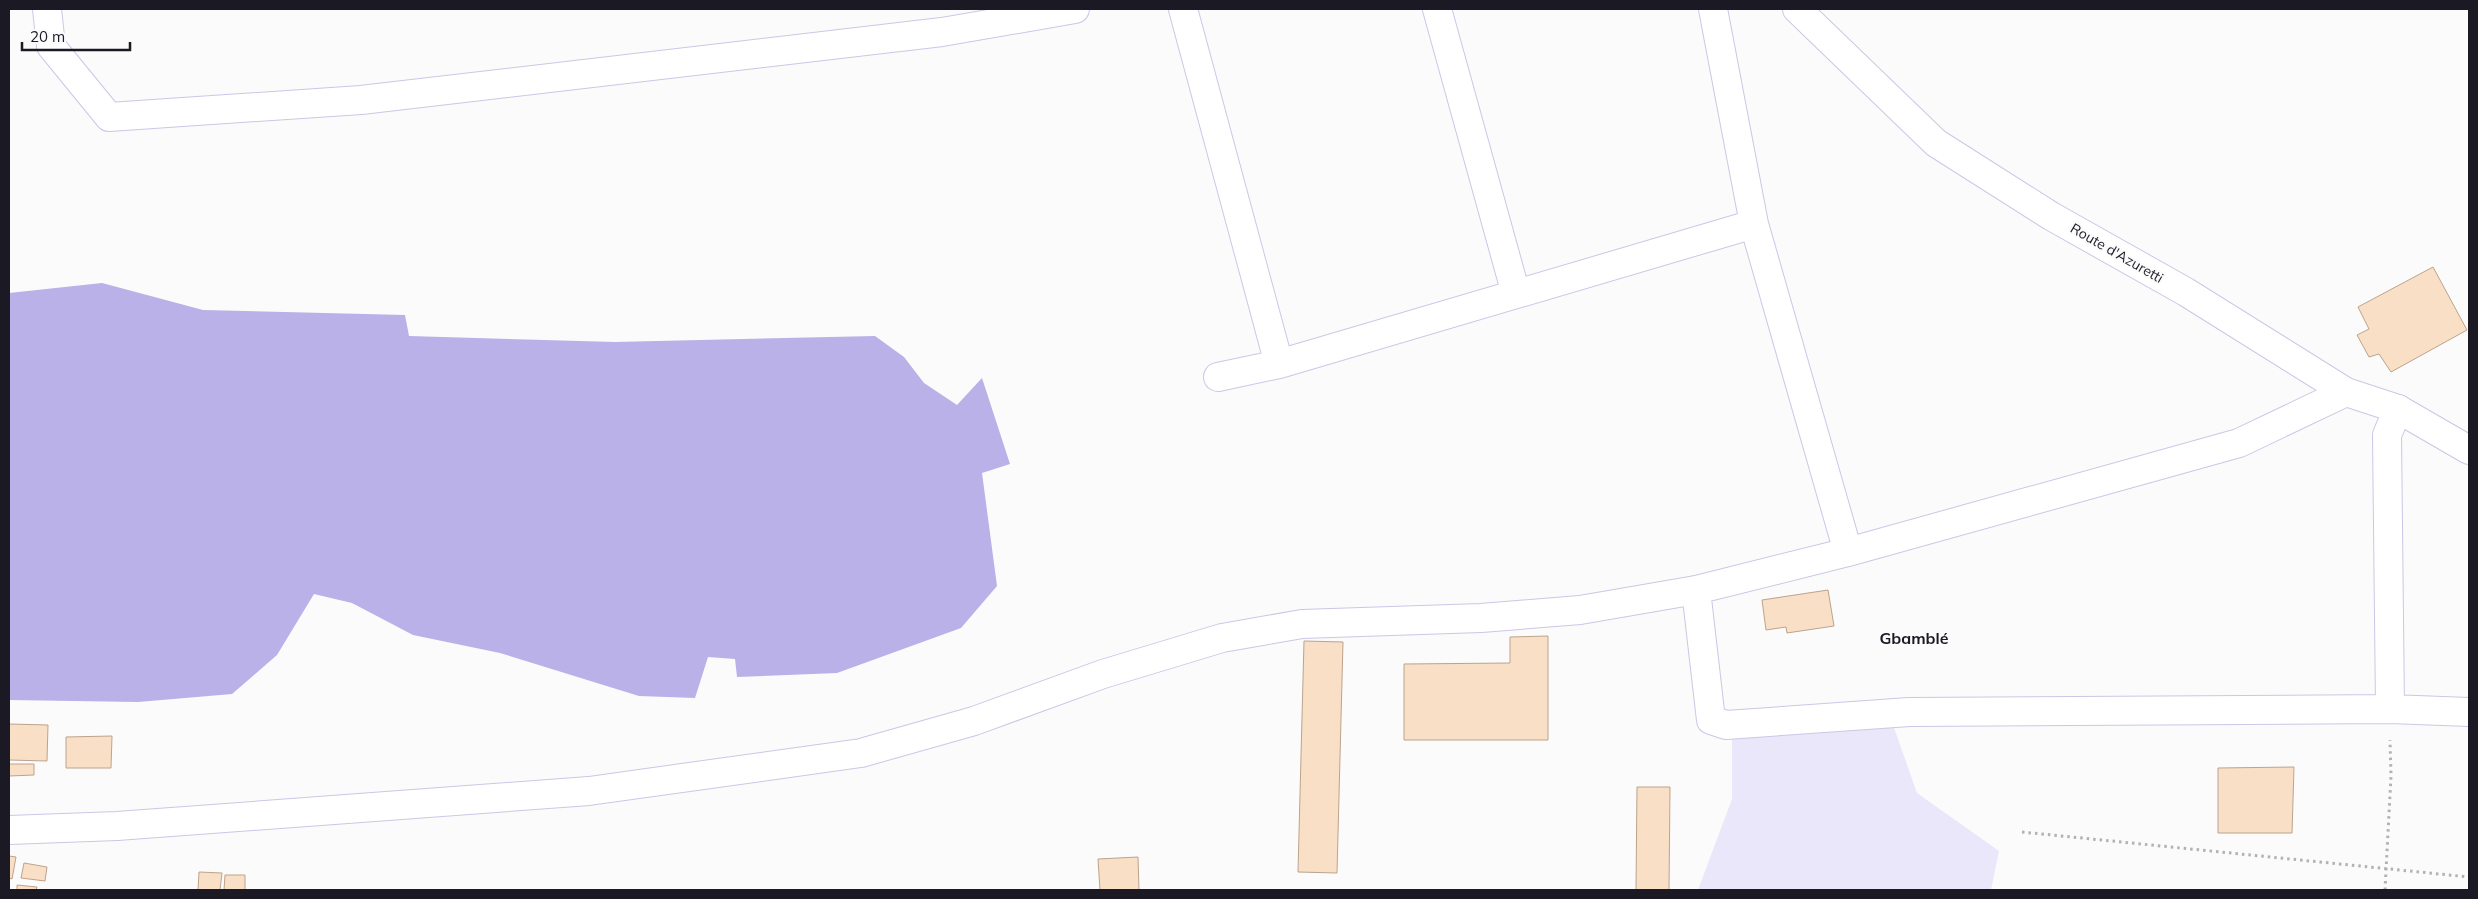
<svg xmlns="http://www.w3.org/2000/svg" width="2478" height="899" font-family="Mulish,sans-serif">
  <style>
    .green { fill: #e9e7f9 }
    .water { fill: #b9b1e7 }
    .building { fill: #fadfc7; stroke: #bca38c }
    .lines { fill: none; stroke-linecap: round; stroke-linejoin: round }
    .street-casing { stroke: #cbc7e6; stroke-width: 30 }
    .secondary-casing { stroke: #cbc7e6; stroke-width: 30 }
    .path { stroke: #b2b2b6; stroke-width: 3; stroke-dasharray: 2.5 4; stroke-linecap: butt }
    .street { stroke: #fff; stroke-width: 28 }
    .secondary { stroke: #fff; stroke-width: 28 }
    .labels { text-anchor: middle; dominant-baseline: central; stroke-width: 4.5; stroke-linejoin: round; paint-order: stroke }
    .street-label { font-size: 14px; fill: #1a1924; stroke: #fbfbfb }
    .quarter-label { font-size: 16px; font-weight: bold; fill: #1a1924; stroke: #fbfbfb }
  </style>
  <rect width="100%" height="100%" fill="#fbfbfb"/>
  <path class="green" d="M1892,722L1917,793L1999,851L1991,890H1698L1732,799V733Z"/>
  <path class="water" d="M102,283L203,310L405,315L409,336L615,342L875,336L904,357L924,383L957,405L982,378L1010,464L982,473L997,586L961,628L837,673L737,677L735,659L708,657L695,698L639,696L500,653L413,635L352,603L314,594L277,655L232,694L138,702L9,700V293Z"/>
  <path class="building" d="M2433,267L2467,330L2391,372L2379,354L2369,357L2357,335L2369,329L2358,307Z
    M1828,590L1834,626L1787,633L1786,627L1766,630L1762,600Z
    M1548,636V740H1404V664L1510,663V637Z
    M1304,641L1343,642L1337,873L1298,872Z
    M9,724L48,725L47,761L9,760Z
    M112,736L111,768H66V737Z
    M9,764H34V775L9,776Z
    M2294,767L2292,833H2218V768Z
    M1637,787H1670L1669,890H1636Z
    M9,856L16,857L12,879L9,878Z
    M1138,857L1139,890H1100L1098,859Z
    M24,863L47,867L45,881L21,878Z
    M199,872L222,873L220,890H198Z
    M225,875H245V890H224Z
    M17,885L37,887L36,890H17Z"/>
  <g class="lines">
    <defs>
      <path id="street" d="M47,9L51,46L109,117L361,100L942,32L1075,9
        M1183,9L1279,364
        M1437,9L1516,294
        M1713,9L1754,224
        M1218,377L1279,364L1754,224L1848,552
        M1696,590L1711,720L1726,725L1909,712L2390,709L2469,712
        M2390,709L2387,435L2398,409
        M9,830L117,826L589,791L861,753L974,721L1103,674L1222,638L1302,624L1481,618L1580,610L1696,590L1848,552L2239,443L2346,392"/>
      <path id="secondary" d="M1797,9L1936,143L2051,216L2186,292L2346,392L2398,409L2469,450"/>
    </defs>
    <use href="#street" class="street-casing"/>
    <use href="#secondary" class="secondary-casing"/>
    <path class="path" d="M2022,832L2469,877
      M2385,890L2391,776L2390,740"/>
    <use href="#street" class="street"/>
    <use href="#secondary" class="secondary"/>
  </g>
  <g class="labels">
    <g class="street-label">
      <text transform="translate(2117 253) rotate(30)">Route d'Azuretti</text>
    </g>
    <g class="quarter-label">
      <text x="1914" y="638">Gbamblé</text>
    </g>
  </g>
  <rect width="2478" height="899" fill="none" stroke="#1a1924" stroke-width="20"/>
  <path d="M22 42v8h108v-8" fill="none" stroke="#1a1924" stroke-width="2.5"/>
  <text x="30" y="42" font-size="15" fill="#1a1924" stroke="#fbfbfb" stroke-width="4" paint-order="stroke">20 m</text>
</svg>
